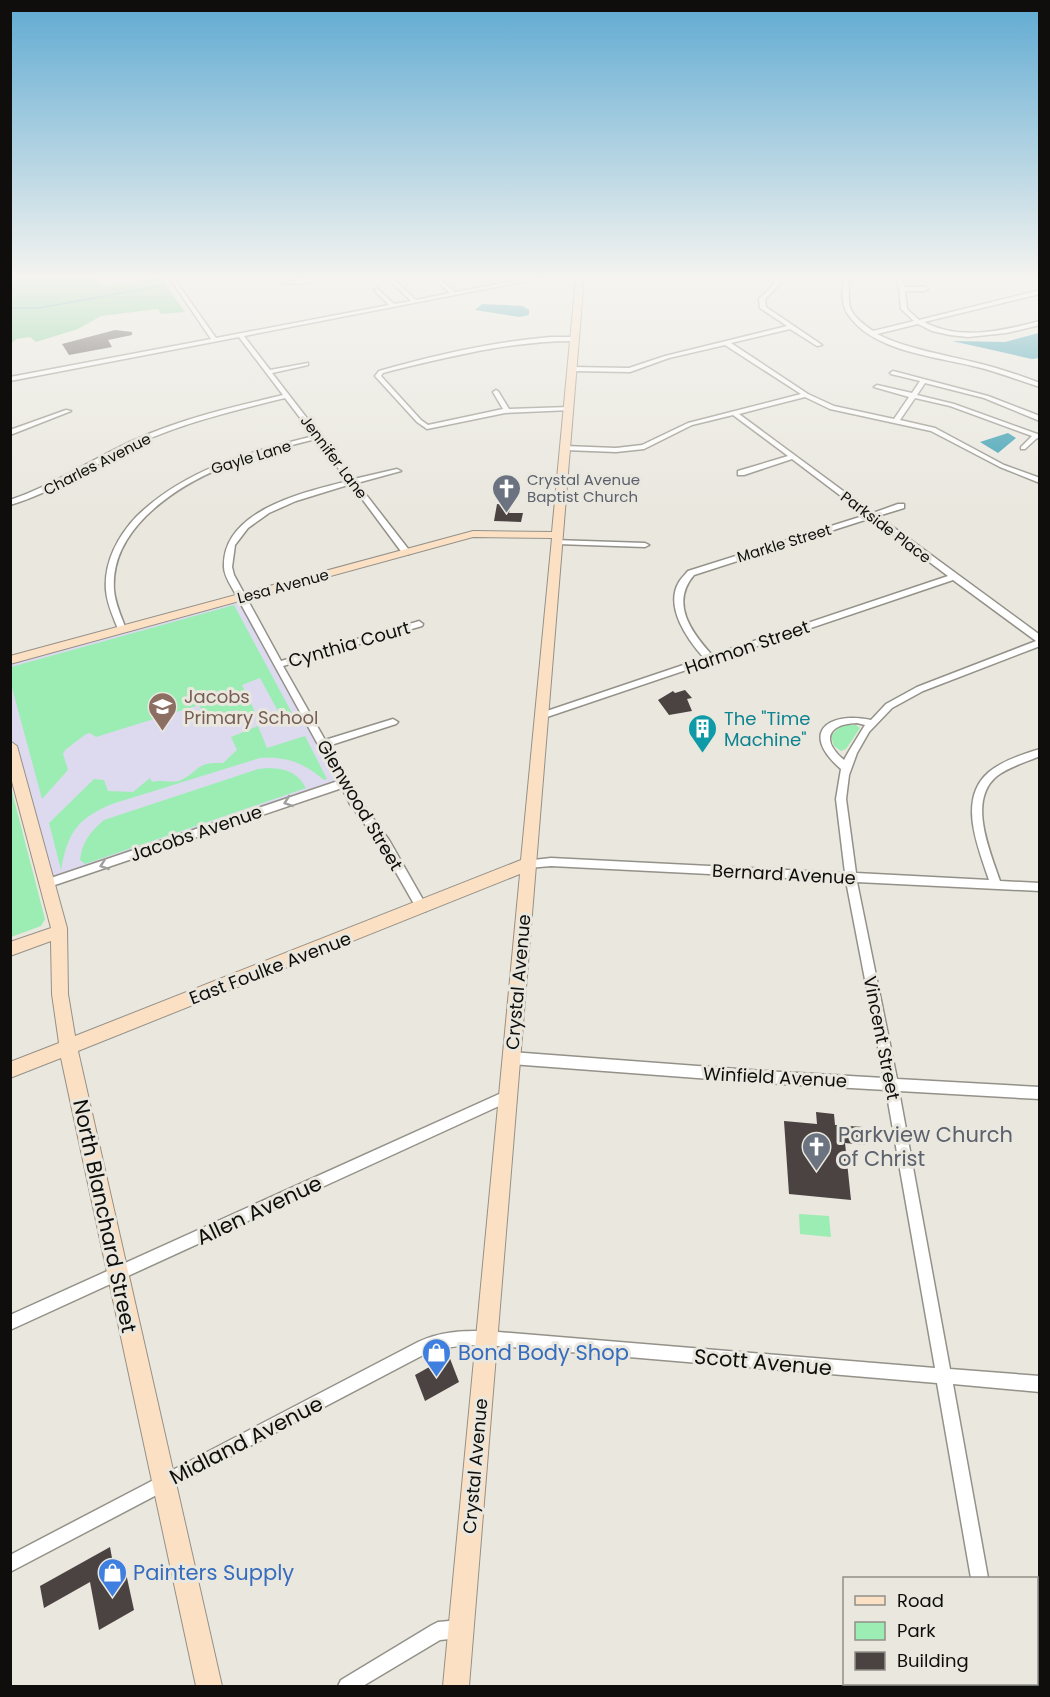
<svg xmlns="http://www.w3.org/2000/svg" width="1050" height="1697" font-family="Poppins,sans-serif">
  <style>
    .education { fill: #dddaef }
    .green { fill: #9cedb3 }
    .forest { fill: #78cf93 }
    .water { fill: #329bb0 }
    .lines { fill: none; stroke-linecap: round; stroke-linejoin: round }
    .stream { stroke: #329bb0; stroke-width: 1.5 }
    .building { fill: #4b4341 }
    .street-casing { stroke: #949189; stroke-width: 3 }
    .secondary-casing { stroke: #949189; stroke-width: 2 }
    .street { fill: #fff; fill-rule: evenodd }
    .secondary { fill: #fce0c4; fill-rule: evenodd }
    .oneway { stroke: #9f9f9e }
    .labels { text-anchor: middle; dominant-baseline: central; stroke-width: 6; stroke-linejoin: round; paint-order: stroke }
    .far-street-label { font-size: 15px; fill: #0f0e0c; stroke: #e9e7de }
    .far-worship-label { font-size: 15px; fill: #5b616d; stroke: #e9e7de; text-anchor: start }
    .street-label { font-size: 18px; fill: #0f0e0c; stroke: #e9e7de }
    .education-label { font-size: 18px; fill: #785e54; stroke: #e9e7de; text-anchor: start }
    .culture-label { font-size: 18px; fill: #0d838f; stroke: #e9e7de; text-anchor: start }
    .near-worship-label { font-size: 21px; fill: #5b616d; stroke: #e9e7de; text-anchor: start }
    .near-street-label { font-size: 21px; fill: #0f0e0c; stroke: #e9e7de }
    .near-shop-label { font-size: 21px; fill: #366cbe; stroke: #e9e7de; text-anchor: start }
  </style>
  <rect width="100%" height="100%" fill="#e9e7de"/>
  <path class="education" d="M241,597L344,783L49,883L11,746L10,660Z"/>
  <path class="green" d="M234,605L292,713L280,715L260,678L242,685L256,714L232,721L231,715L239,713L237,710L212,717L213,721L207,723L199,705L96,737L90,733L86,734L65,750L63,754L68,770L42,799L11,684V667Z
    M844,725H856L860,728L846,749L841,751L834,746L831,736L839,727Z
    M258,726L267,748L305,736L327,779L324,780C304,763 287,756 260,758L112,804C77,819 68,832 61,870L49,823L94,779L104,780L108,791L133,792L150,778L152,782C161,779 173,784 181,780C201,770 195,762 223,763L237,750L231,737Z
    M269,768C287,769 297,772 306,788L85,864L80,860C82,842 90,832 104,820L258,769Z
    M10,784L45,919L41,926L11,937Z
    M799,1214L829,1216L831,1237L800,1234Z"/>
  <path class="forest" d="M11,277H97L102,286L161,278L185,312L161,314L158,309L101,316L78,329L36,342L30,337L16,339L11,344V352Z"/>
  <path class="water" d="M482,304L523,306L529,310V315L520,317L475,310Z
    M1039,333V358L1032,359L952,341L1005,342Z
    M1008,433L1016,438L998,453L980,442Z"/>
  <g class="lines">
    <path class="stream" d="M10,308H39L166,285"/>
  </g>
  <path class="building" d="M115,330L132,332V335L108,340L112,347L69,355L62,344Z
    M497,504L511,505L509,513H523L521,522L494,521Z
    M685,690L692,698L687,699L692,711L669,715L658,700L673,691L675,693Z
    M816,1112L834,1114L835,1125L863,1127L865,1145L845,1143L851,1200L789,1194L784,1121L817,1124Z
    M449,1356L459,1382L425,1401L415,1375Z
    M110,1547L114,1569L124,1564L134,1610L99,1630L90,1582L44,1608L40,1586Z"/>
  <g class="lines">
    <defs>
      <path id="street" d="M169,277H173L216,338L389,305L374,290L377,288L394,304L411,301L386,277H391L416,300L450,293L432,277H437L455,292L538,277H547L244,336L270,370L308,363V365L272,373L354,479L397,469L401,471L357,483L409,550V554H403L351,484L296,501L269,513L248,528L235,545L232,567L234,575L281,661L416,622L419,621L423,624L422,626L283,666L325,740L393,719L398,722L396,724L328,746L358,798L389,840L426,905L428,908L426,911H418L381,846L350,804L342,788L49,887L45,886L44,883L45,880L338,781L237,597C233,588 224,577 224,567C222,510 305,492 348,481L316,439C255,454 192,471 146,516C126,536 112,560 114,590C115,603 121,616 126,629L125,631L122,632L118,629C113,616 107,604 106,590C104,562 118,536 137,516C186,469 249,452 314,436L285,398C236,410 186,422 139,443C96,463 57,491 10,505V500C54,485 92,459 134,440C181,419 232,407 283,395L239,337L10,381V377L211,339Z
        M272,277C279,276 284,281 291,281C302,281 313,276 325,277C310,284 286,288 272,277Z
        M774,277H778L780,284L765,299L766,307L822,345L817,346L790,329L731,343L808,394L834,406L894,419L909,397L874,387L877,385L912,393L920,381L891,374L890,373L893,371L988,396L1040,416V421L984,398L925,383L917,395L954,404L1040,435V439L1037,438L1025,449H1021V447L1032,436L950,406L915,398L900,420L935,428L1004,465L1040,478V483L1000,467L931,431L830,409L805,397L739,414L873,513L898,504H904V508L878,516L1040,635V646L923,691L892,708L869,732L857,753L849,775L846,799L856,873L989,880C978,847 957,799 989,772C1002,761 1023,754 1040,749V756C1026,762 1009,767 997,776C967,800 990,851 1000,881L1040,883V891L857,882L897,1079L1040,1087V1099L899,1091L950,1369L1040,1376V1392L953,1384L988,1578H971L937,1383L486,1345C465,1345 447,1346 427,1353L10,1572V1555L418,1342C442,1331 460,1331 486,1331L935,1368L886,1090L764,1083L511,1064L507,1062L505,1058L507,1054L511,1052L764,1071L884,1078L846,881L551,866L528,868L524,867L523,864L524,861L551,858L845,873L836,799L841,769C800,734 826,711 871,720L886,704L917,687L1036,641L953,580L544,718H538L536,716L538,714L704,658C688,640 664,607 679,582C681,578 685,575 688,571L866,515L792,459L744,475H738V471L788,456L733,415L692,425L644,449L616,452L565,450L562,448L565,446L616,448L642,445L688,423L801,394L725,345L669,358L630,372L572,371L569,369L572,367L629,368L665,356L787,326L760,308L759,299L774,284ZM871,518L948,576L712,655C691,632 670,603 694,575ZM857,723L865,725L849,751L844,760C821,741 827,724 857,723Z
        M843,277H848C850,285 848,293 849,302C850,315 863,324 873,331L914,321L901,309L899,287L896,277H900L905,287H925L928,289L925,291H905L907,309L919,320L1040,290V294L924,322C960,341 1002,331 1040,321V325L1006,333L968,337L950,335L932,331L918,324L877,334C909,350 943,354 977,363C998,368 1019,375 1040,383V387C1017,380 996,371 973,366C933,356 871,351 847,313C840,302 844,288 843,277Z
        M551,337H574L577,339L574,341C512,341 453,356 394,370L383,373L381,376L421,420L428,425L503,409L493,392L496,390L498,391L509,409L569,407L571,408V410L505,413L427,429L417,422L375,376L379,371C435,355 493,342 551,337Z
        M66,410L71,411L10,435V430Z
        M554,540L645,543L649,545L645,547L557,544L553,542Z
        M508,1090L512,1092L514,1096L512,1100L10,1330V1315Z
        M460,1620L466,1623L469,1629L466,1635L460,1638L440,1640L363,1686H338L341,1680L432,1625L438,1622Z
        M990,1684H1008V1686H990Z"/>
      <path id="secondary" d="M576,277H584L469,1686H443L520,874L78,1051L222,1686H196L61,1058L10,1078V1062L59,1043L52,994L51,941L10,956V942L51,928L10,774V741L17,746L67,928L68,994L75,1036L521,860L552,538L473,537L10,664V656L473,531L552,532Z"/>
    </defs>
    <use href="#street" class="street-casing"/>
    <use href="#secondary" class="secondary-casing"/>
    <use href="#street" class="street"/>
    <use href="#secondary" class="secondary"/>
  </g>
  <defs><path id="oneway-chevron" d="M-2-3.5L2.5 0L-2 3.5" fill="none" stroke-width="1.6" stroke-linecap="round" stroke-linejoin="round" transform="scale(1.5)"/></defs>
  <g class="oneway">
    <use href="#oneway-chevron" transform="translate(288 802) rotate(161)"/>
    <use href="#oneway-chevron" transform="translate(104 865) rotate(161)"/>
  </g>
  <linearGradient id="sky" x2="0" y2="1"><stop stop-color="#5faad2"/><stop offset="0.54" stop-color="#f5f4f0"/><stop offset="1" stop-color="#f5f4f0" stop-opacity="0"/></linearGradient>
  <rect width="1050" height="514" fill="url(#sky)"/>
  <defs>
    <symbol id="church-pin" viewBox="-11 -11 22 30"><path d="M0 17L-7.5 6A9.5 9.5 0 1 1 7.5 6Z" fill="#6b7280" stroke="#e9e7de"/><path d="M-1.2-6h2.4v3.5h3.3v2.4h-3.3V6h-2.4V-.1h-3.3v-2.4h3.3Z" fill="#fff"/></symbol>
    <symbol id="school-pin" viewBox="-11 -11 22 30"><path d="M0 17L-7.5 6A9.5 9.5 0 1 1 7.5 6Z" fill="#8d6e63" stroke="#e9e7de"/><path d="M0-5L7-2L0 1L-7-2ZM-4 1L0 2.5L4 1V4Q0 6-4 4Z" fill="#fff"/></symbol>
    <symbol id="building-pin" viewBox="-11 -11 22 30"><path d="M0 17L-7.5 6A9.5 9.5 0 1 1 7.5 6Z" fill="#0f9aa8" stroke="#e9e7de"/><path d="M-4-6H4V6H1V3H-1V6H-4ZM-2.5-4.3h1.7v1.8h-1.7ZM.8-4.3h1.7v1.8H.8ZM-2.5-1h1.7V.8h-1.7ZM.8-1h1.7V.8H.8Z" fill="#fff"/></symbol>
    <symbol id="shop-pin" viewBox="-11 -11 22 30"><path d="M0 17L-7.5 6A9.5 9.5 0 1 1 7.5 6Z" fill="#3f7fe0" stroke="#e9e7de"/><path d="M-5-2.5h2.3a2.7 3.5 0 0 1 5.4 0H5L5.5 6h-11ZM-1.5-2.5h3a1.5 2.3 0 0 0-3 0Z" fill="#fff"/></symbol>
  </defs>
  <g fill-rule="evenodd">
    <use href="#church-pin" x="490" y="472" width="33" height="45"/>
    <use href="#school-pin" x="146" y="690" width="33" height="45"/>
    <use href="#building-pin" x="686" y="712" width="33" height="45"/>
    <use href="#church-pin" x="800" y="1130" width="33" height="45"/>
    <use href="#shop-pin" x="420" y="1336" width="33" height="45"/>
    <use href="#shop-pin" x="96" y="1556" width="33" height="45"/>
  </g>
  <g class="labels">
    <g class="far-street-label">
      <text transform="translate(251 457) rotate(-17)">Gayle Lane</text>
      <text transform="translate(334 457) rotate(53)">Jennifer Lane</text>
      <text transform="translate(97 464) rotate(-27)">Charles Avenue</text>
      <text transform="translate(886 527) rotate(37)">Parkside Place</text>
      <text transform="translate(784 543) rotate(-17)">Markle Street</text>
      <text transform="translate(283 586) rotate(-15)">Lesa Avenue</text>
    </g>
    <g class="far-worship-label">
      <text x="527" y="479">Crystal Avenue<tspan x="527" dy="17">Baptist Church</tspan></text>
    </g>
    <g class="street-label">
      <text transform="translate(349 644) rotate(-16)">Cynthia Court</text>
      <text transform="translate(747 647) rotate(-19)">Harmon Street</text>
      <text transform="translate(360 805) rotate(59)">Glenwood Street</text>
      <text transform="translate(196 833) rotate(-19)">Jacobs Avenue</text>
      <text transform="translate(784 874) rotate(3)">Bernard Avenue</text>
      <text transform="translate(270 968) rotate(-21)">East Foulke Avenue</text>
      <text transform="translate(518 982) rotate(-85)">Crystal Avenue</text>
      <text transform="translate(882 1038) rotate(79)">Vincent Street</text>
      <text transform="translate(775 1077) rotate(3)">Winfield Avenue</text>
      <text transform="translate(475 1466) rotate(-85)">Crystal Avenue</text>
    </g>
    <g class="education-label">
      <text x="184" y="696">Jacobs<tspan x="184" dy="21">Primary School</tspan></text>
    </g>
    <g class="culture-label">
      <text x="724" y="718">The "Time<tspan x="724" dy="21">Machine"</tspan></text>
    </g>
    <g class="near-worship-label">
      <text x="838" y="1134">Parkview Church<tspan x="838" dy="24">of Christ</tspan></text>
    </g>
    <g class="near-street-label">
      <text transform="translate(259 1210) rotate(-25)">Allen Avenue</text>
      <text transform="translate(105 1216) rotate(78)">North Blanchard Street</text>
      <text transform="translate(763 1362) rotate(5)">Scott Avenue</text>
      <text transform="translate(246 1440) rotate(-27)">Midland Avenue</text>
    </g>
    <g class="near-shop-label">
      <text x="458" y="1352">Bond Body Shop</text>
      <text x="133" y="1572">Painters Supply</text>
    </g>
  </g>
  <rect width="1050" height="1697" fill="none" stroke="#0f0e0c" stroke-width="24"/>
  <rect x="843" y="1577" width="195" height="108" fill="#e9e7de" stroke="#92908a" stroke-width="1.5"/>
  <rect x="855" y="1596" width="30" height="9" fill="#fce0c4" stroke="#92908a" stroke-width="1.5"/>
  <text x="897" y="1607" font-size="18" fill="#0f0e0c">Road</text>
  <rect x="855" y="1622" width="30" height="18" fill="#9cedb3" stroke="#92908a" stroke-width="1.5"/>
  <text x="897" y="1637" font-size="18" fill="#0f0e0c">Park</text>
  <rect x="855" y="1652" width="30" height="18" fill="#4b4341" stroke="#92908a" stroke-width="1.5"/>
  <text x="897" y="1667" font-size="18" fill="#0f0e0c">Building</text>
</svg>
